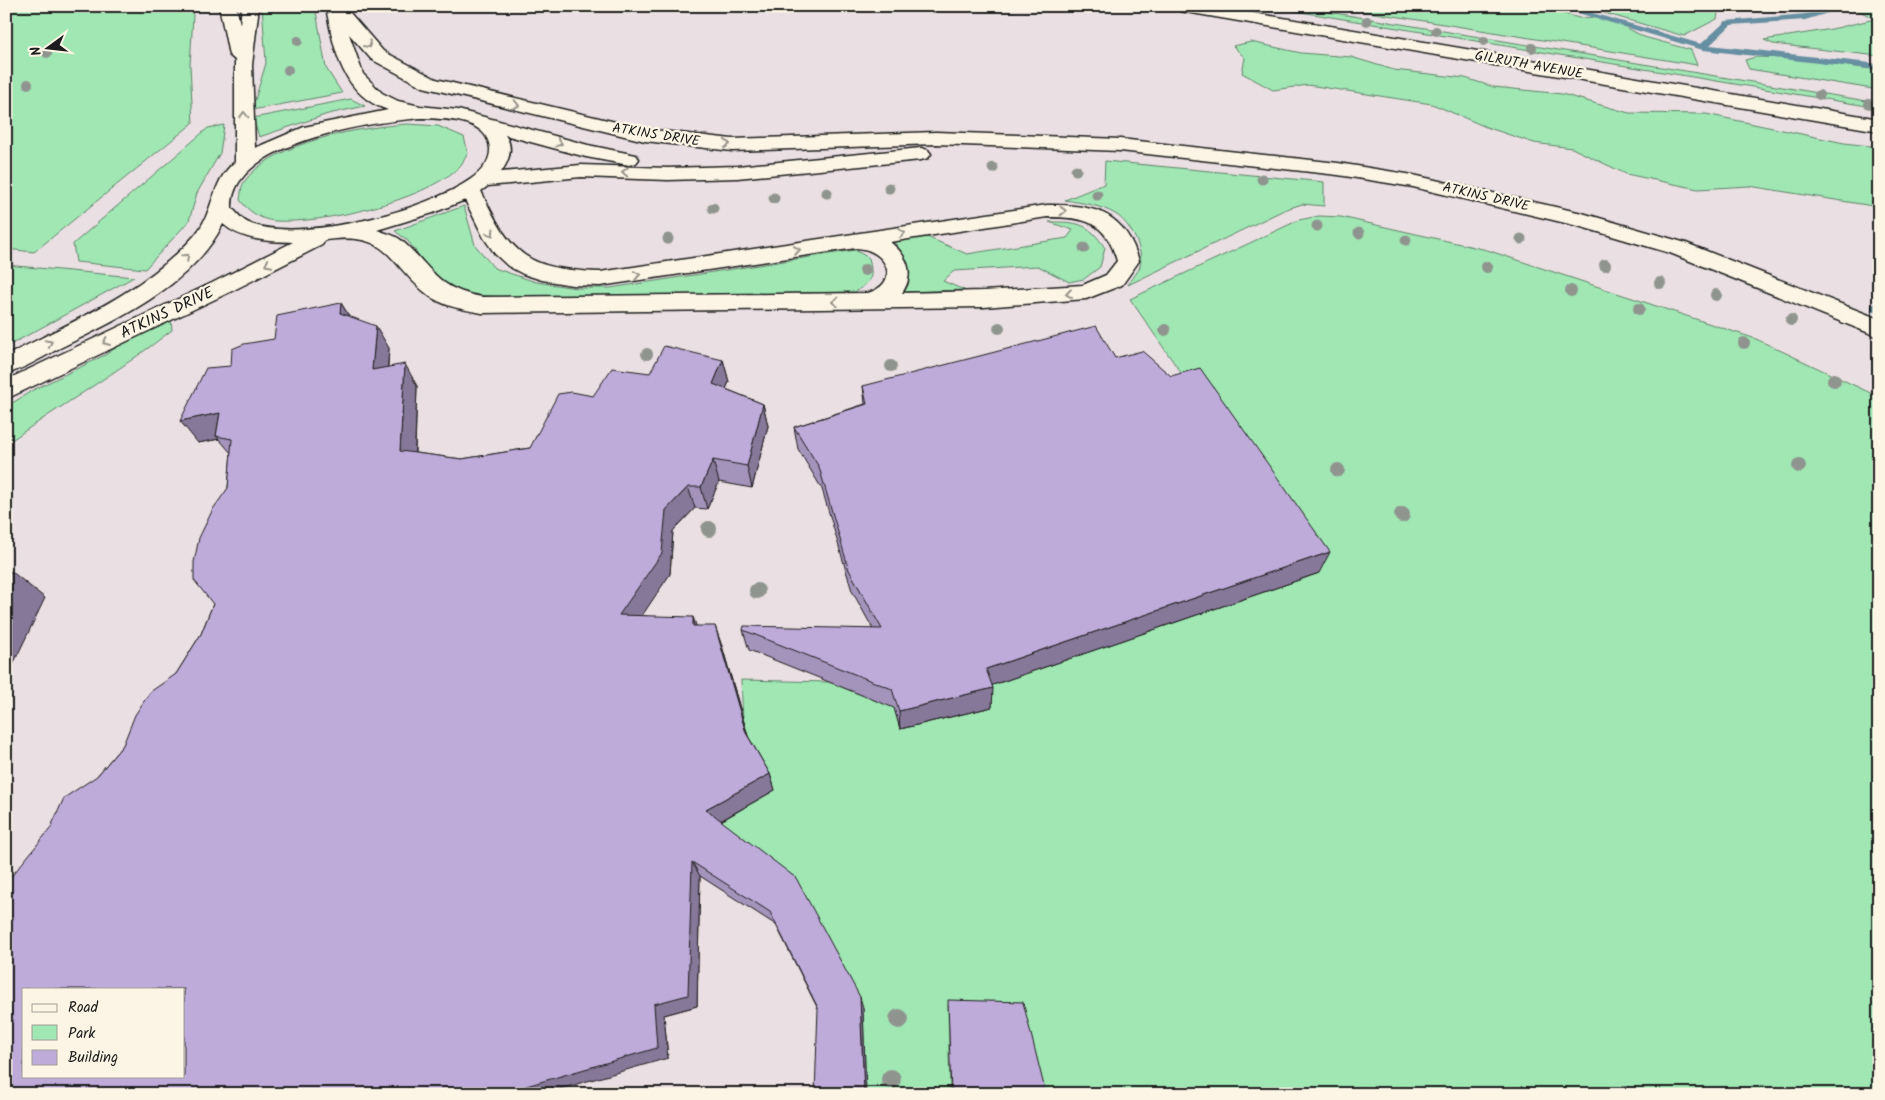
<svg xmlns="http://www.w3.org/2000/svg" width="1885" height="1100" font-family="Kalam,sans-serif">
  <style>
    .green { fill: #a0e7b4; stroke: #5e8268 }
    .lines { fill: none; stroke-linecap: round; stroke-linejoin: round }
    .stream { fill: #668fa1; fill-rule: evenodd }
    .minor-casing { stroke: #1c1c1c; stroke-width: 3 }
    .minor { fill: #fcf5e5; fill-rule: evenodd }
    .tree { fill: #8f958e }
    .wall { fill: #a493bb; stroke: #1c1c1c }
    .shaded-wall { fill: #867899; stroke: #1c1c1c }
    .building { fill: #bfabda; stroke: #1c1c1c; fill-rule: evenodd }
    .oneway { stroke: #97938b }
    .labels { text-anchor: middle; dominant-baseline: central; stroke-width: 4.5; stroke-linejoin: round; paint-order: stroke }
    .far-street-label { font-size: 14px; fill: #1c1c1c; stroke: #fcf5e5 }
    .street-label { font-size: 16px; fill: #1c1c1c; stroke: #fcf5e5 }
  </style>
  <rect width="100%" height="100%" fill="#eadfe2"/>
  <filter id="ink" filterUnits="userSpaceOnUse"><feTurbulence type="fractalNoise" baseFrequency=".02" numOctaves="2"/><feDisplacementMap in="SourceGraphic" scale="10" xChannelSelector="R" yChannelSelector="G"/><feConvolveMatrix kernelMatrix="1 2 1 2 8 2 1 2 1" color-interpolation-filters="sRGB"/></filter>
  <g filter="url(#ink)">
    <path class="green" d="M6,6H190L193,15L190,65L193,123L34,252L6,249Z
      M262,6H315L326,68L342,93L252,110L266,63Z
      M1265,6H1292L1879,103V108Z
      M1332,6H1537L1579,18L1595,17L1616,22L1644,37L1691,50L1697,65Z
      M1580,6H1726L1718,13L1717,19L1684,36Z
      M1850,6H1879V56L1773,44L1764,40L1832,29L1875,19Z
      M1251,42L1301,53L1351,57L1394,70L1465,78L1494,87L1562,94L1629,113L1706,114L1844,143L1879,147V207L1749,186L1698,189L1626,174L1572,148L1534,143L1486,127L1432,104L1308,85L1273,90L1242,73L1245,58L1233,46Z
      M1756,57L1788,58L1879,70V90L1749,69L1745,60Z
      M351,99L365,106L328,114L259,137L253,118Z
      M408,124L438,126L464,137L468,153C465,158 462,165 457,169C421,201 324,224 275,221C261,220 248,211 240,200C241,195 241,186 244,182C273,141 361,127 408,124Z
      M224,125L220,153L197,193L189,221L145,269L76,262L73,244L208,128Z
      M1105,161L1324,182V206L1302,204L1284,210L1128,285C1131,280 1136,274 1139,269C1146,252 1131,225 1117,215C1101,205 1082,203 1065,200L1104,184Z
      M464,206L475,245L494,268L536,282L576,288H610L855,250L869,258C873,277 873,281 855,292L612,297L528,298L470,295L440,283L407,240L395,231Z
      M1319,216L1341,217L1487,250L1756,339L1879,397V1094H1043L948,1005L950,1094H866L863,1008L713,825L752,750L743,719L741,680L829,682L867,697L883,669L900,729L991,707L984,688L1319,573L1130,299L1299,220Z
      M1049,222C1077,222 1088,222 1105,248L1100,267L1084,279L1069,282L1038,266L954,271L943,281L964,290L904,292C906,289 909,285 909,281C911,268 902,250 893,241L927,237L967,254L1067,238L1073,230Z
      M6,265L134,277L6,347Z
      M171,318L172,330C119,372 61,405 6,444V407L33,390L105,355L141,331Z"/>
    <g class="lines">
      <path class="stream" d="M1554,6H1568L1701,44L1726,21L1805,14L1836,6H1851L1805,20L1731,25L1710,45L1879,64V70L1703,50Z
        M1879,302V311H1871V305Z"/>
      <defs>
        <path id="minor" d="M219,6H236L240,24L242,6H259L252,65L255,148L304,127L388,110C342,95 334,49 326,7L344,6L383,51L436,79L645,129L732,139L936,132L1120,139L1338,163L1413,175L1582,213L1686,243L1879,319V337L1670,253L1578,226L1413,187L1338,175L1120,151L936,144L732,151L645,141L423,87L371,59L349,34L363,74L382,93L398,101L420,106L458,110L588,145L636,155L639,159L636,163L629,165L586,157L505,135C514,147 509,161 501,172L581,165L668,168L737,166L921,148L928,150L931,154L928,158L921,160L737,178L668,180L581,177L488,186L481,191C512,257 527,269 600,272L1047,205C1094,204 1125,212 1139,261L1122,285L1086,299L984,307L482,313C465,310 441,306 427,294C386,261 390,231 325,240L322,245L228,293L6,399V380L212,283L293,242C269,242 241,240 223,224C192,286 117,320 58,349C41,358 24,369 6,374V356C73,321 145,292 195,235C214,213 211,181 235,162V60L229,55ZM421,118C444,119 487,118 490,148C491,161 481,172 471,179C428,210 299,244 249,223C243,221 237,213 232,208C229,142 373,122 421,118ZM465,200L484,238L495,254L508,266L523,274L542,280L572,285L600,286L856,248C887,249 902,283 868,293L482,297C436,289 433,268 402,241C396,235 385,233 377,230L433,213ZM1047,217C1085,217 1106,221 1117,261L1106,275L1083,285L984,291L902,293C915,274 908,256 890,242Z
          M1172,6H1212L1879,119V131L1180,11Z"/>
      </defs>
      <use href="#minor" class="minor-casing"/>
      <use href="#minor" class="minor"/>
    </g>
    <g class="tree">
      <circle cx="1367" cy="21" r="5"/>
      <circle cx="1436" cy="31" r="5"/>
      <circle cx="298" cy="41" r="5"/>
      <circle cx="1484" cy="41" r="5"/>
      <circle cx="1532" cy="48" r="5"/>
      <circle cx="47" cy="53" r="5"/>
      <circle cx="288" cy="70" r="5"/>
      <circle cx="28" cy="84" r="5"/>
      <circle cx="1819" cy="95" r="5"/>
      <circle cx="1869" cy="104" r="5"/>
      <circle cx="993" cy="168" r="5.5"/>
      <circle cx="1076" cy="170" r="5.5"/>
      <circle cx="1262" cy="179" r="5.5"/>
      <circle cx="889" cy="188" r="5.5"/>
      <circle cx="827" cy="193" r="5.5"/>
      <circle cx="1097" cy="195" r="5.5"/>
      <circle cx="774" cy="198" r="5.5"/>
      <circle cx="713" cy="208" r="5.5"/>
      <circle cx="1317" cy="226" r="5.5"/>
      <circle cx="1359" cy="233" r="5.5"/>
      <circle cx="668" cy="239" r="5.5"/>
      <circle cx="1521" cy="239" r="5.5"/>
      <circle cx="1406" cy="240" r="5.5"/>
      <circle cx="1084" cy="248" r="5.5"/>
      <circle cx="1605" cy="265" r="6"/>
      <circle cx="1487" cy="267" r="6"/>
      <circle cx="865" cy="270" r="6"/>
      <circle cx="1660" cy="283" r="6"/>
      <circle cx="1571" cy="291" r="6"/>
      <circle cx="1716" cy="295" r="6"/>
      <circle cx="1639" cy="309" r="6"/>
      <circle cx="1791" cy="320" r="6"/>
      <circle cx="999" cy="328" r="6"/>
      <circle cx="1165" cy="330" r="6"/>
      <circle cx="1744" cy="343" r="6"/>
      <circle cx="647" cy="354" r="6"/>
      <circle cx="891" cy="366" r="6"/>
      <circle cx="1834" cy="380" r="7"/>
      <circle cx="1799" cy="466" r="7"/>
      <circle cx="1338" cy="470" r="7"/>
      <circle cx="1402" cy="515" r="8"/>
      <circle cx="709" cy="529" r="8"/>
      <circle cx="757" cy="591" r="8"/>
      <circle cx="899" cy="1019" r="10"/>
      <circle cx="891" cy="1079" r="10"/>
    </g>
    <path class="wall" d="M341,303L349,316L389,348L388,367L417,386L415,453L462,459L530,448L593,396L650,373L723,360L729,382L726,389L763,404L768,426L752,488L719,482L707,509L695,508L673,531L670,574L641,615L696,626L722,646L748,736L770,774L775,790L721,821L863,1008L818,1009L776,925L700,876L697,1006L664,1015L668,1058L97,776L123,745L176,674L201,634L213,604L228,488L231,453L219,439L198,443L231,366Z
      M1115,358L1319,573L992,685V707L900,729L894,708L749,650L743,630L873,629L852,591L822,489L798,449L794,427L865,404L863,386Z"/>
    <path class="shaded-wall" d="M341,303L355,326L340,313Z
      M376,326L389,348L386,392L372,370Z
      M723,360L729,382L718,407L713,384Z
      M405,364L417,386L414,473L400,451Z
      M763,404L768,426L752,488L747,466Z
      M220,413L216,436L219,439L198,443L180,421Z
      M713,460L719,482L707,509L701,487Z
      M688,487L695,508L673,531L670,574L629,635L619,615L666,510Z
      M1330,552L1319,573L984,688L986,669Z
      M11,571L45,598L6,679V581Z
      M693,617L700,636L693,626Z
      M715,626L722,646L752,750L746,733Z
      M993,688L992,707L900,729L899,711Z
      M770,774L775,790L713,825L706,809Z
      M692,862L700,876L697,1006L664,1015L668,1058L542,1094H499Z
      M860,997L863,1008L866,1094H864Z"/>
    <path class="building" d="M341,303L340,313L376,326L372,370L405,364L400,451L462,459L530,448L558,394L572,392L593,396L612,368L650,373L664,346L723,360L713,384L763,404L747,466L713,460L701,487H688L666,510L662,553L619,615L693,617V626H715L746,733L770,774L706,809L796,878L860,997L864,1094H815L818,1008L770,912L692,862L688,995L654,1004L657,1048L499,1094H481V1093L478,1094H6V883L50,829L64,798L97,776L123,745L135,715L150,692L176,674L201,634L213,604L194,580V562L199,538L213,509L228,488L232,439L216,436L220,413L180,421L206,368L231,366L232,349L244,344L274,339L277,316ZM24,989H184V1076H24Z
      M1096,326L1115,358L1142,351L1171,376L1200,368L1330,552L986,669L993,688L899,711L892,689L743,630L744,626L882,629L849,570L819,467L794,427L867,404L863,386Z
      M11,571L6,581V572Z
      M948,1000L1023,1002L1046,1094H951Z"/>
    <defs><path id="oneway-chevron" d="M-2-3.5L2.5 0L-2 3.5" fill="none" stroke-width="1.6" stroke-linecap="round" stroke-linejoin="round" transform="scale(1.25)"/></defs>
    <g class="oneway">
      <use href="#oneway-chevron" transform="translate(368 45) rotate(49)"/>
      <use href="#oneway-chevron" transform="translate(516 105) rotate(14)"/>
      <use href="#oneway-chevron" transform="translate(244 115) rotate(-92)"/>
      <use href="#oneway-chevron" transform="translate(559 143) rotate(15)"/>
      <use href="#oneway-chevron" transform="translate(727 144) rotate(2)"/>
      <use href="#oneway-chevron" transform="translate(625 172) rotate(-177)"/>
      <use href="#oneway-chevron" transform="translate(1063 211)"/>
      <use href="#oneway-chevron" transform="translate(491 233) rotate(58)"/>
      <use href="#oneway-chevron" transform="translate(902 233) rotate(-9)"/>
      <use href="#oneway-chevron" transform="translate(797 250) rotate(-9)"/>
      <use href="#oneway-chevron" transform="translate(186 257) rotate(-44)"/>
      <use href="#oneway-chevron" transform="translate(268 264) rotate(153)"/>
      <use href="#oneway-chevron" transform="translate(637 275) rotate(-9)"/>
      <use href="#oneway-chevron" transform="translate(1069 294) rotate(172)"/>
      <use href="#oneway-chevron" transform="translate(835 302) rotate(179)"/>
      <use href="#oneway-chevron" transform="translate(106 342) rotate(155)"/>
      <use href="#oneway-chevron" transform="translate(49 343) rotate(-28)"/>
    </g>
  </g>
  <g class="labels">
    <g class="far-street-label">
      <text transform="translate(1529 65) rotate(10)">GILRUTH AVENUE</text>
      <text transform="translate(656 135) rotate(9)">ATKINS DRIVE</text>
      <text transform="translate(1486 197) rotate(13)">ATKINS DRIVE</text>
    </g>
    <g class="street-label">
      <text transform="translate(167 313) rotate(-25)">ATKINS DRIVE</text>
    </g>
  </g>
  <rect width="1885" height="1100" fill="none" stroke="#fcf5e5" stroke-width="25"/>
  <rect x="12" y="12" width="1860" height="1075" fill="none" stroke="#1c1c1c" stroke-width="2" filter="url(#ink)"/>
  <rect x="22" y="988" width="162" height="90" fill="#fcf5e5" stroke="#a29e95"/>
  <rect x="32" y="1004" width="25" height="8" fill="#fcf5e5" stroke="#a29e95"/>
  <text x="68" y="1012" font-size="15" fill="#1c1c1c">Road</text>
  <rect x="32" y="1025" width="25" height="15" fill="#a0e7b4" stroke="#a29e95"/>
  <text x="68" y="1038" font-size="15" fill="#1c1c1c">Park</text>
  <rect x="32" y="1050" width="25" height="15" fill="#bfabda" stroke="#a29e95"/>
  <text x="68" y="1062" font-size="15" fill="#1c1c1c">Building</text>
  <g transform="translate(48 48) rotate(255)" stroke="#fcf5e5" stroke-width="4" paint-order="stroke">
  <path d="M0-4L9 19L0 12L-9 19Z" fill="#1c1c1c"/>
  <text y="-8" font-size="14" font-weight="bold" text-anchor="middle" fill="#1c1c1c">N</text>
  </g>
</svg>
